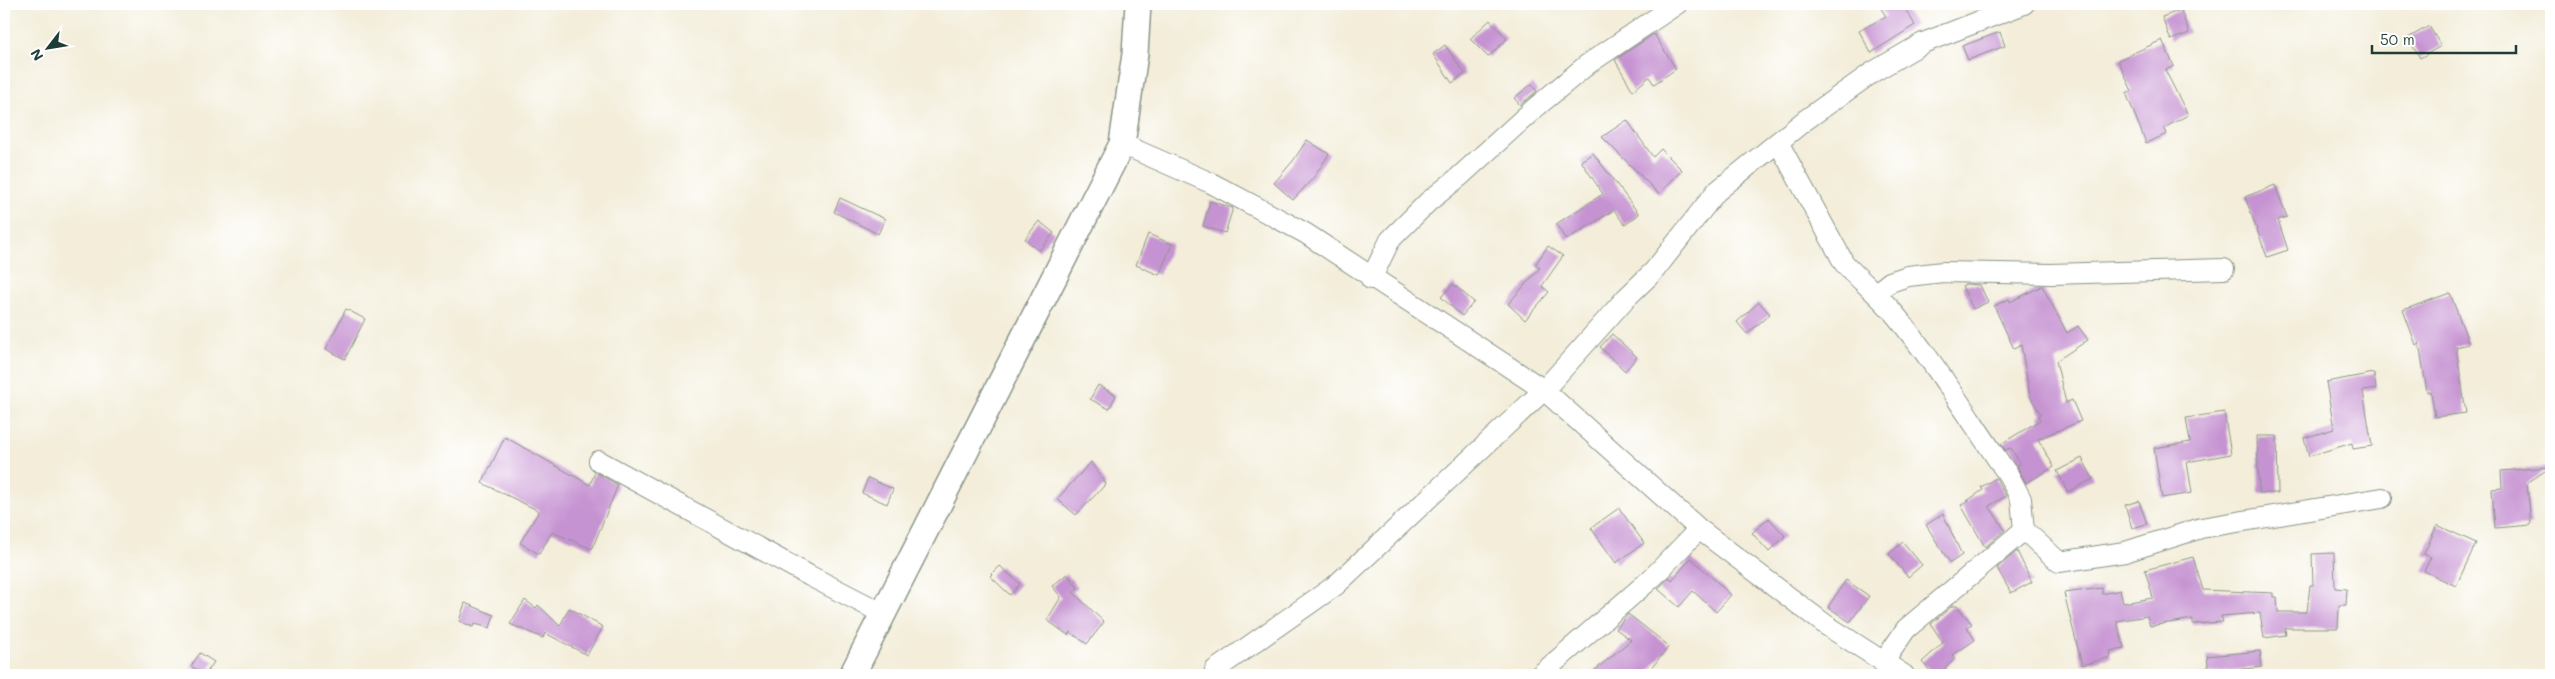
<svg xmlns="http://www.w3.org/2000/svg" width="2555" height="679" font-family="Mali,sans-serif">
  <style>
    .building { fill: #c693d2 }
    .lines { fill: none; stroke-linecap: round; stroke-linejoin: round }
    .minor-casing { stroke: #899586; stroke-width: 22 }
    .tertiary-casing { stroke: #899586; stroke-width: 28 }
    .minor { stroke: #fff; stroke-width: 20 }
    .tertiary { stroke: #fff; stroke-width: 25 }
  </style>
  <rect width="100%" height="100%" fill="#fff"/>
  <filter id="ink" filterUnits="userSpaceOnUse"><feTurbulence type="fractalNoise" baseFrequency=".02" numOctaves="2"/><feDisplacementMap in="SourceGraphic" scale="10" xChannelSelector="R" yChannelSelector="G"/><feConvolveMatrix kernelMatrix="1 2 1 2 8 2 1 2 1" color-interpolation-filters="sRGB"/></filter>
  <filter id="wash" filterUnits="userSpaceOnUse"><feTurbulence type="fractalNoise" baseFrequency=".0096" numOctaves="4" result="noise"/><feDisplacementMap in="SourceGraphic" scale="20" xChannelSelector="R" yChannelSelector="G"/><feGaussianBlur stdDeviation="1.12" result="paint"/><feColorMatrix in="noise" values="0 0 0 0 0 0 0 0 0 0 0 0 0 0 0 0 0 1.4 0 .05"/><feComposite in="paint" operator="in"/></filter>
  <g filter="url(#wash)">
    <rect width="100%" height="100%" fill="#f3edd9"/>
    <g id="blocks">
      <path class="building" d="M1878,4H1902L1915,25L1871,53L1859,31L1886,16Z
        M2181,10L2189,33L2171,40L2162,17Z
        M1490,20L1507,39L1488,57L1470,39Z
        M2429,26L2441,46L2420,58L2408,38Z
        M2000,32L2005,46L1968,60L1962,46Z
        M1654,34L1676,69L1654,84L1649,77L1633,91L1615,60Z
        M2162,40L2174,66L2165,70L2188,115L2164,128L2167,134L2146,143L2126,93L2132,91L2118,60Z
        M1445,45L1465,74L1452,83L1433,54Z
        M1532,84L1537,91L1520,105L1514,98Z
        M1627,120L1653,157L1661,149L1682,170L1659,194L1602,137Z
        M1307,140L1329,154L1314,177L1293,200L1274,183L1293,161Z
        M1593,153L1639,214L1625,225L1614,210L1566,240L1556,224L1603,194L1581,161Z
        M2275,185L2287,217L2278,220L2288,250L2267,257L2245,197Z
        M840,198L885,219L878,234L834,212Z
        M1210,201L1233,208L1225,233L1203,226Z
        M1039,221L1054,233L1039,251L1025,239Z
        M1148,234L1172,244L1159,275L1136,265Z
        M1548,246L1563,256L1542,286L1549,292L1525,320L1508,304L1540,268L1535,265Z
        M1453,284L1474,302L1462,316L1441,297Z
        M1966,284L1980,285L1988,302L1973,309L1962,286Z
        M2042,286L2067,333L2078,326L2088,340L2056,361L2066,403L2072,400L2081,421L2038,439L2054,467L2026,483L2017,466L2020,464L2011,448L2005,450L2001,444L2040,420L2038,416L2041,415L2030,396L2021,345L2014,349L1994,306L2009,299L2010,302Z
        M2450,293L2469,344L2456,347L2466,413L2435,417L2431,392H2427L2419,343L2416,345L2403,310Z
        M1759,302L1770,314L1747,334L1737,322Z
        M346,309L365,319L345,359L326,349Z
        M1612,334L1637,357L1625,371L1600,347Z
        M2374,373L2376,389L2363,391L2372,446L2353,449L2352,443L2309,456L2304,438L2334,429L2326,382Z
        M1098,385L1116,395L1109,409L1090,399Z
        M2224,412L2231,454L2187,462L2192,493L2162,498L2154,448L2190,442L2186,418Z
        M2257,436H2277L2278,493H2259Z
        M505,437L590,485L595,472L618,485L592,549L552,532L539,554L520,543L539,511L482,483Z
        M2082,458L2093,479L2068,492L2057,471Z
        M1091,462L1106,484L1076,515L1057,499Z
        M2551,467L2527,483L2531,525L2495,528L2492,489L2502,488L2501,471Z
        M868,478L893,489L887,504L862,493Z
        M1996,478L2006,496L1989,506L2005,530L1985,547L1961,505L1983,490L1981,487Z
        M2139,501L2147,524L2132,528L2125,505Z
        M1619,508L1644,543L1616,563L1591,528Z
        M1943,514L1962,555L1950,563L1926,525Z
        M1769,518L1785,536L1769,552L1752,533Z
        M2437,525L2476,543L2456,586L2424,571L2431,557L2424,554Z
        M1903,542L1922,565L1908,577L1889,554Z
        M2017,551L2032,582L2011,593L1997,568Z
        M2334,553L2335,588L2347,589L2346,605H2339L2338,628H2285L2286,635L2264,638L2260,613L2221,616L2223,622L2193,624V619L2150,626L2147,616L2117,621L2124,648L2110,651L2111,657L2082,665L2064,593L2102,588V594L2120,590L2123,603L2153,598L2145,570L2193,557L2203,590L2273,593V597H2277L2278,612H2307L2310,585H2313L2312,554Z
        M1691,558L1731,595L1716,612L1693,591L1679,607L1658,589L1669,577L1672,580Z
        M1000,566L1020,584L1010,595L990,576Z
        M1067,574L1078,588L1073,592L1104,622L1087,644L1070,632L1068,635L1047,620L1061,597L1052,586Z
        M1846,580L1869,596L1850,622L1828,607Z
        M525,600L536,608L538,605L560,626L569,608L603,627L587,655L545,633L543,638L510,624Z
        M465,603L494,615L490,628L475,624L473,627L459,621Z
        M1952,606H1957L1972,624L1967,627L1975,640L1953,655L1956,658L1938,675H1934L1922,662L1943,643L1931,624Z
        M1628,614L1669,646L1646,675H1589L1631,640L1616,629Z
        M2260,651L2262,667L2209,673L2207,656Z
        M200,653L214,662L205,675L191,666Z"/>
    </g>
  </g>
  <g filter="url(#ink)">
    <use href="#blocks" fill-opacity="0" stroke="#899586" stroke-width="1"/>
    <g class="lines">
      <defs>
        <path id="minor" d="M1778,142L1844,263C1861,282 1881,296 1897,317C1938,367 1972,423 2009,476L2021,499L2024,530L2059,562L2125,552L2201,528L2382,498
          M1122,144L1211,183L1305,233L1544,390L1699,529L1826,625L1904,675
          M1371,279L1390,240L1428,202L1459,177L1535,108L1588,64L1677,4
          M1876,293L1890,282L1908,276L1943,272L2051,274L2224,269
          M599,461L810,576L884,614
          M1883,663L1906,629L2024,530
          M1215,670L1336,585L1544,390L1626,298L1654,271L1716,192L1804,121L1873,72L1923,43L2024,4
          M1540,675L1652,578L1699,529"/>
        <path id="tertiary" d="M852,675L1122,144L1135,54L1138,4"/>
      </defs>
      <use href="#minor" class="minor-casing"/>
      <use href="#tertiary" class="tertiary-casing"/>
      <use href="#minor" class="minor"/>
      <use href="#tertiary" class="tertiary"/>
    </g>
  </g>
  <rect width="2555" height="679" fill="none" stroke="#fff" stroke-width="20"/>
  <g transform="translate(48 48) rotate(239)" stroke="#ffffff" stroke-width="4" paint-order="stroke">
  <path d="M0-4L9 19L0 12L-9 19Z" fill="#1f3d34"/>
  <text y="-8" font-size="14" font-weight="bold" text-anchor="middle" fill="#1f3d34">N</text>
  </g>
  <path d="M2372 45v8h144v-8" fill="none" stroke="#1f3d34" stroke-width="2.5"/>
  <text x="2380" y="45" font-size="15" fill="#1f3d34" stroke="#ffffff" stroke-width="4" paint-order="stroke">50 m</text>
</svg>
